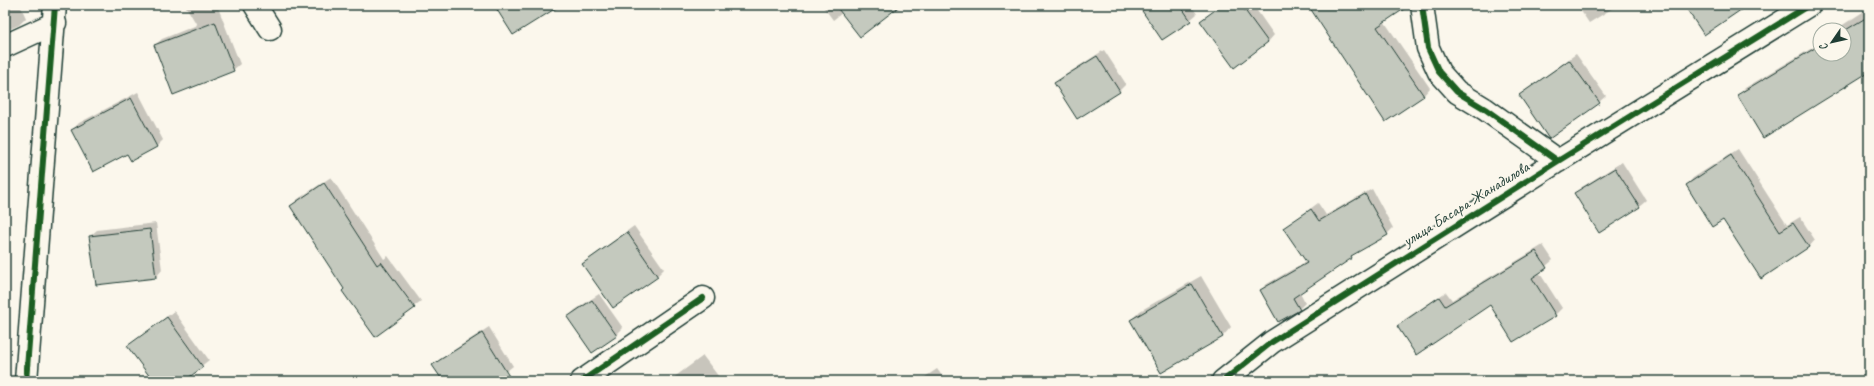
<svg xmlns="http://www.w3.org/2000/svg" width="1874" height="386" font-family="Caveat,sans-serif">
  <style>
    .shadow { fill: #0003 }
    .building { fill: #c4c9be; stroke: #1f3d34 }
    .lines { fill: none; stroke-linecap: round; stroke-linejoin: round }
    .minor-casing { stroke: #1f3d34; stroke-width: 25 }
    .minor { stroke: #fbf7ec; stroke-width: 22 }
    .cycleway-casing { stroke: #fbf7ec; stroke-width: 8 }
    .cycleway { stroke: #1b5e20; stroke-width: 6 }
    .labels { text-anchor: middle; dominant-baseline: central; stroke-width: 4; stroke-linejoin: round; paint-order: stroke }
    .street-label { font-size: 16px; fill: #1f3d34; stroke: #fbf7ec }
  </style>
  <rect width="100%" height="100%" fill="#fbf7ec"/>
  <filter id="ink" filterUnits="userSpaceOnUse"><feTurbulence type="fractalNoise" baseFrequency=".025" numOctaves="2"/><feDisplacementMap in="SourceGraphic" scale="8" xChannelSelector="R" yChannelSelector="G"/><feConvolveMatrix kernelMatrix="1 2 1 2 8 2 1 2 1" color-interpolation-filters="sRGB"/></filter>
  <g filter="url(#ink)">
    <path class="shadow" d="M5,5H20L26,18L19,25L5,31Z
      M185,5H217L240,64L233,70L155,45L162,39L197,25Z
      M822,5H896L842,13L833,20Z
      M1140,5H1191L1197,14L1190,20Z
      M1221,5H1253L1274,35L1268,42L1201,21Z
      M1320,5H1406L1384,21L1430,88L1424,95L1386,120Z
      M1577,5H1618L1589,23Z
      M1869,8V71L1739,95L1745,88L1819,44L1820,41V54H1844V30H1835Z
      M1104,50L1126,84L1119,91L1077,118L1055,84L1062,77Z
      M1576,54L1606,96L1599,102L1520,95L1527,89Z
      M138,92L163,140L157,146L131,160L127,153L72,130L79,123Z
      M1738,149L1787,225L1800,217L1815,240L1809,247L1687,185L1693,178Z
      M1622,162L1646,200L1639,206L1576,194L1582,187Z
      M331,177L384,259L388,256L421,301L376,335L291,206L298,199Z
      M1372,189L1393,228L1387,234L1357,252L1300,293L1305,303L1299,309L1279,321L1261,290L1267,284L1307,261L1285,228L1318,203L1326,215Z
      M156,223L162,270L156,277L90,236L97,230Z
      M634,226L664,269L657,276L583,264L590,258Z
      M1543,245L1553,260L1539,272L1562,308L1555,315L1491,304L1398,326L1405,319L1446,292L1452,300Z
      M1201,276L1231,327L1223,336L1162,372L1131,320L1140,311Z
      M599,294L623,328L616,335L568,317L575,310Z
      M174,311L209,360L182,381H154L128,346Z
      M489,327L513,366L494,381H444L434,365L440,359Z
      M703,356L722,381H669Z
      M937,369L946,381H919Z"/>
    <path class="building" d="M494,5H561L513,35Z
      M835,5H901L860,37Z
      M1138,5H1180L1191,21L1162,40Z
      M1222,5H1241L1268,42L1234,68L1200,21Z
      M1308,5H1410L1377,27L1424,96L1385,122Z
      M1684,5H1748L1704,35Z
      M1869,16V72L1763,138L1737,95L1820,45V54H1844V31Z
      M215,22L234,71L173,95L154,45Z
      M1097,56L1120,92L1077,119L1054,83Z
      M1569,60L1600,103L1549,139L1519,95Z
      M131,98L157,147L131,161L127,154L93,172L71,130Z
      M1731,155L1780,231L1793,223L1809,247L1761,279L1723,220L1712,227L1686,185Z
      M1615,168L1640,207L1599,233L1574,193Z
      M324,183L377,265L381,262L415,308L375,337L342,291L344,289L290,206Z
      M1365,194L1388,235L1351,256L1352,258L1293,298L1300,310L1278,322L1260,290L1307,263L1283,228L1311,209L1319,221Z
      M150,229L156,278L96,285L89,236Z
      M627,232L658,277L613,308L582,264Z
      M1536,251L1547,268L1532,278L1556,316L1513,342L1490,305L1416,355L1397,326L1439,297L1445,306Z
      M1192,284L1223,337L1161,373L1130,320Z
      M592,300L617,336L592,353L567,317Z
      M167,317L203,367L184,381H153L127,346Z
      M482,333L512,381H443L432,365Z"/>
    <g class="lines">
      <defs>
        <path id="minor" d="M255,5L270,29
          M1422,5L1428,48L1439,72L1457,92L1485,109L1558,161
          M5,46L55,23
          M26,381L55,5
          M582,381L703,298
          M1223,381L1272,342L1558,161L1809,5"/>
      </defs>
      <use href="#minor" class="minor-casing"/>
      <use href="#minor" class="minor"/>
      <defs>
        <path id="cycleway" d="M1422,5L1428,48L1439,72L1457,92L1485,109L1558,161
          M26,381L55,5
          M582,381L703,298
          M1223,381L1272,342L1558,161L1809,5"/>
      </defs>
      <use href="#cycleway" class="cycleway-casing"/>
      <use href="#cycleway" class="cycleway"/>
    </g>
  </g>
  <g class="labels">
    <g class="street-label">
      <text transform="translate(1466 204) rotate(-32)">улица Басара Жанадилова</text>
    </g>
  </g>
  <rect width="1874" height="386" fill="none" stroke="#fbf7ec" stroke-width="20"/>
  <rect x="10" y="10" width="1854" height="366" fill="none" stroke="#1f3d34" stroke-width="1.5" filter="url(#ink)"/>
  <g transform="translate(1832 42) rotate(236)"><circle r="19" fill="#fbf7ec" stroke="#a3ada2"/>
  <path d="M0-3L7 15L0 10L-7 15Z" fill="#1f3d34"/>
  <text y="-6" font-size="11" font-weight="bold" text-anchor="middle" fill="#1f3d34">С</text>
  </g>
</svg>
